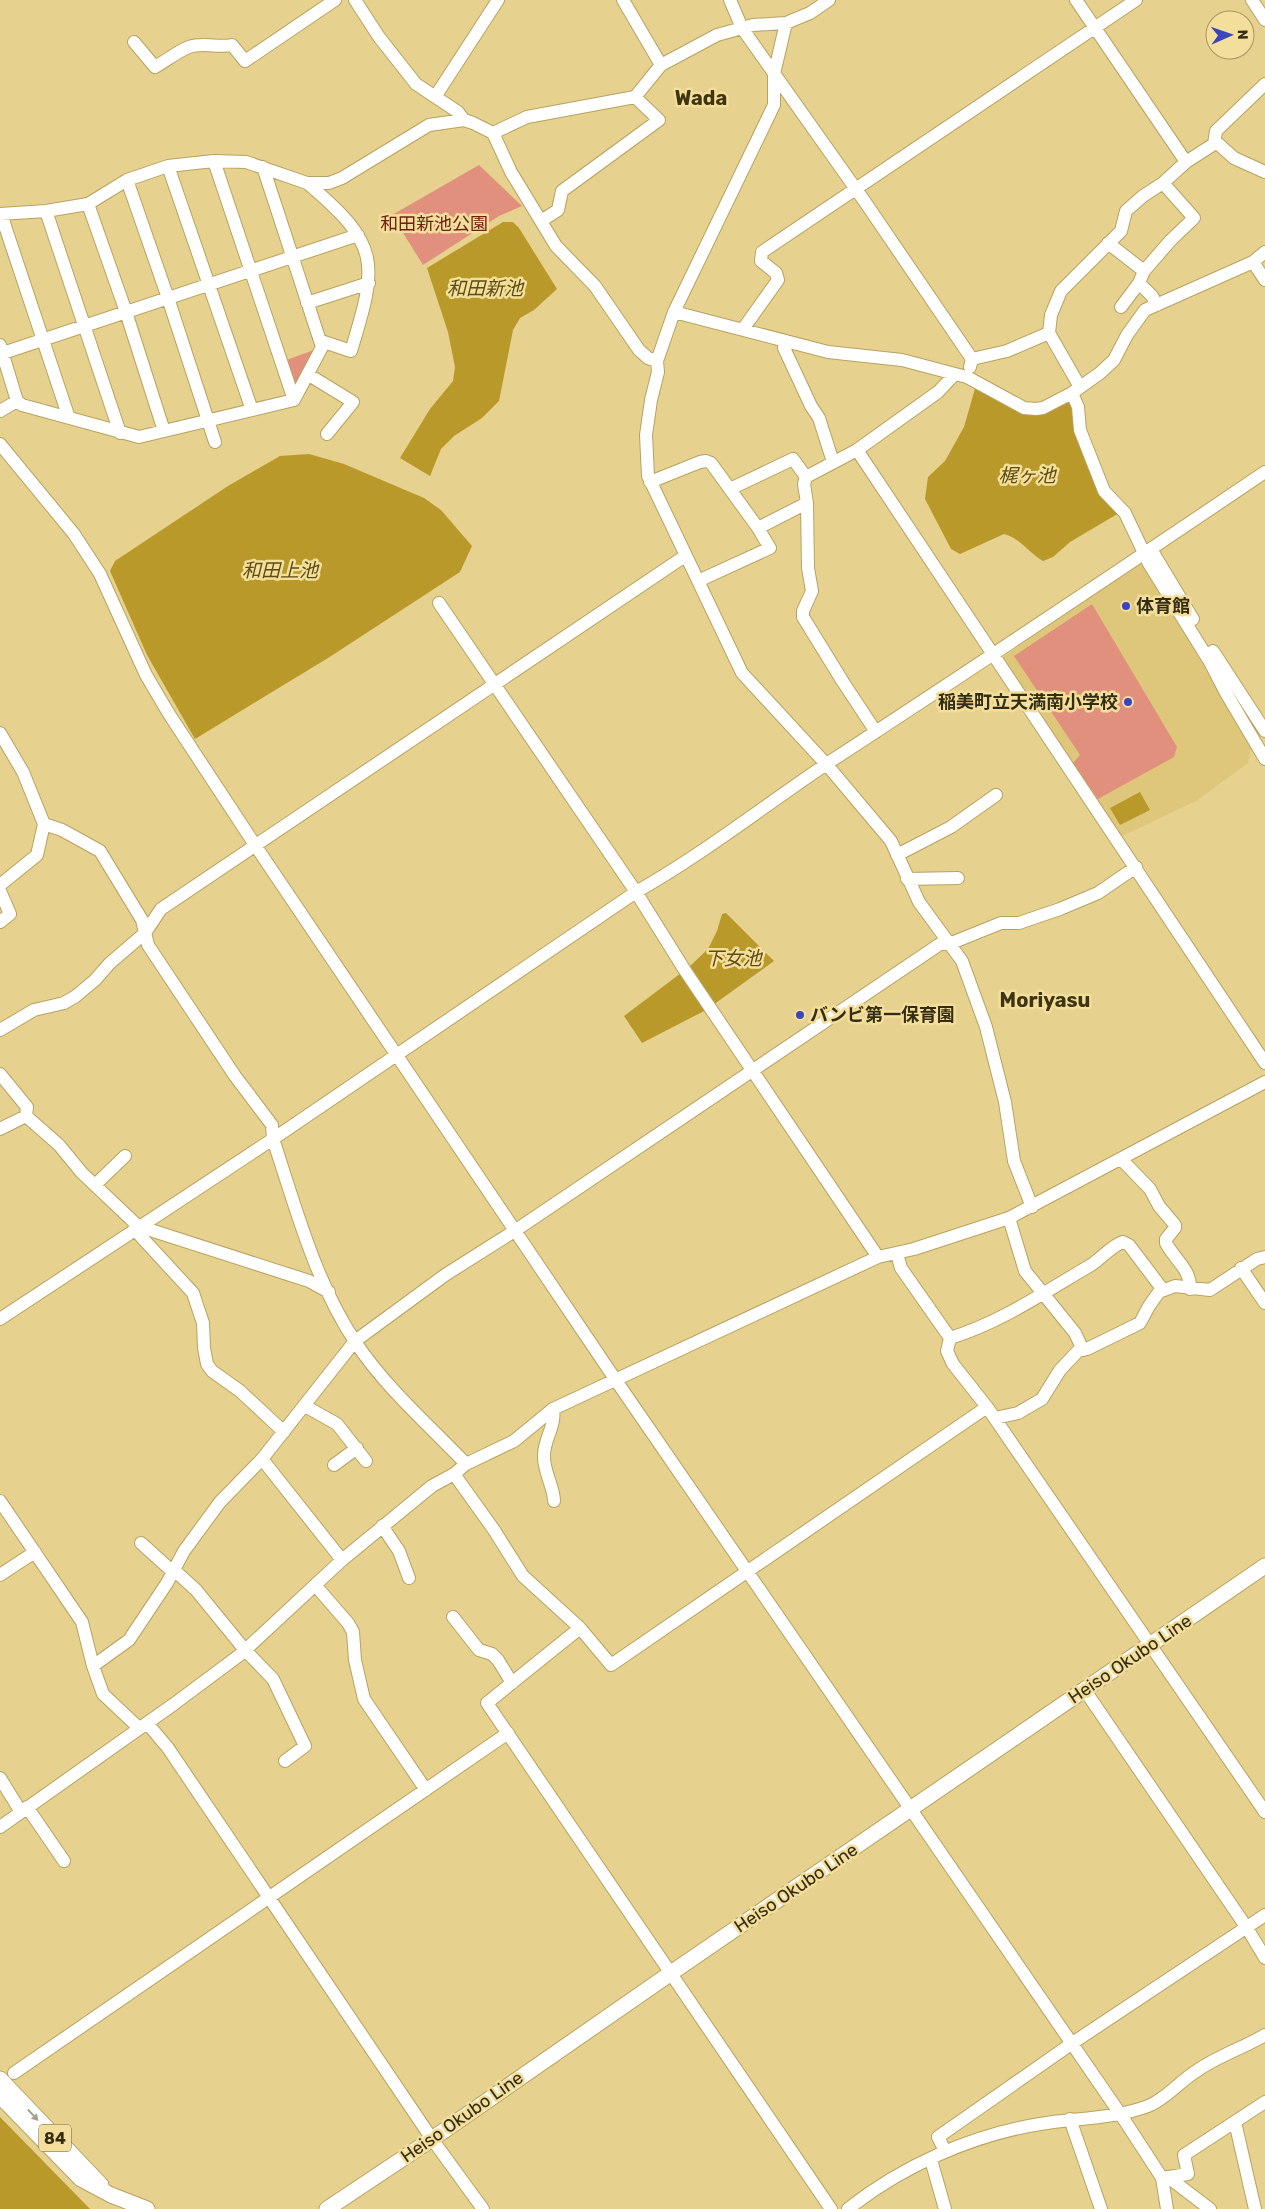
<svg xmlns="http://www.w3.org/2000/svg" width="1265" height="2209" font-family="Rubik,'Noto Sans JP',sans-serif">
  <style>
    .built { fill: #dec77b }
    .green { fill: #e2907e }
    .water { fill: #b89929 }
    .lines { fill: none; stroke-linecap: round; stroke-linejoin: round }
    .minor-casing { stroke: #b7a361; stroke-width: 14 }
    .major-casing { stroke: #b7a361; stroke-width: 17 }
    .minor { stroke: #fff; stroke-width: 12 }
    .major { stroke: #fff; stroke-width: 15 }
    .oneway { fill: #a4a094 }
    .poi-dot { fill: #3c46ba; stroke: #f3de9b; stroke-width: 2 }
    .labels { text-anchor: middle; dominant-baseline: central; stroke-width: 5; stroke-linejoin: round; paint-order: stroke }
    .shield { fill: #f3de9b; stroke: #6e623b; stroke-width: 1 }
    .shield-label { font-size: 16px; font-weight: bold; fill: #352d12 }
    .park-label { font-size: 18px; fill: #6f2011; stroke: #f3de9b }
    .poi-label { font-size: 18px; font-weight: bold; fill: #352d12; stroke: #f3de9b; text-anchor: start }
    .street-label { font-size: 18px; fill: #352d12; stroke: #f3de9b }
    .water-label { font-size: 19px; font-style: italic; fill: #5c4c13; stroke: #f3de9b }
    .quarter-label { font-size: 20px; font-weight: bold; fill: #3f3512; stroke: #f3de9b }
  </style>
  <rect width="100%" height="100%" fill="#e6d18e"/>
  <path class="built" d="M1141,563L1144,564L1251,747L1248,763L1196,801L1120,837L1002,658Z"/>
  <path class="green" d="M479,165L522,206L499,216L423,265L392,215Z
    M322,347L299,394L281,362Z
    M1092,604L1177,747L1174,757L1098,799L1073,763L1080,755L1014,656Z"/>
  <path class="water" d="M503,222H513L519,228L557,289L534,310L520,318L513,330L499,401L482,418L454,436L441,449L430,476L400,458L430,409L453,381L455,367L448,332L427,268Z
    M976,385L1025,413L1068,401L1073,403L1119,513L1070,542L1053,557L1043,561C1029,553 1020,538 1004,534L960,554L951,549L925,499L928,477L945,461L964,427Z
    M309,454L344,464L424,498L441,510L472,546L460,572L328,658L195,739L147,655L110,571L115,561L228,486L280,456Z
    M1140,792L1150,810L1120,825L1110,808Z
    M726,913L774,961L706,1010L642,1043L624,1016L689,967L708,949L717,931L722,914Z
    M0,2117L90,2209H0Z"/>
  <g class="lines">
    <defs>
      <path id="minor" d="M355,0L379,37L416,84L458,112L464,120
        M623,0L661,65
        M730,0L742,28L865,202L972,359L970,367
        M1252,0L1265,20
        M786,23L774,74V105L674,312L657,361L658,372L651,400L646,435L648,476L742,673L827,765L891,841L919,902L962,961L986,1027L1005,1102L1014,1161L1032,1207
        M134,42L155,67C166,61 178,51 189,47C203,42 219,48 232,45L245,61L335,0
        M435,97L498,0
        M493,133L527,117L635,97L661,65L717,35L753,25L786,23L810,13L829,0
        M1215,141L1234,158L1265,172
        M214,161L294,400
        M1186,162L1214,144L1216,131L1265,84
        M168,166L252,410
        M127,180L168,298L215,442
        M307,183C381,245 378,263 351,351L321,341
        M88,204L126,312L164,431
        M46,211L120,433
        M0,214L46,211L88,204L127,180L168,166L214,161L246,162L307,183H329L342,178L429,125L464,120L473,123L493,133L511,172L556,246L595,286L639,350L648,358L657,361
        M1,214L69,418
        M541,221L558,210L562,191L659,120L635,97
        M1108,243L1144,271
        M1253,262L1265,280
        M1139,283L1152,296L1157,305
        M307,303L369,283
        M1121,307L1139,283L1144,271L1170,241L1194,218L1163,183
        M674,312L828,352L902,360L955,374L967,377L1024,408L1036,409L1043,408L1072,393L1100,373L1114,360L1127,335L1145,310L1253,262L1265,252
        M743,329L778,280L776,273L761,261L762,252L1136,0
        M1049,333L1080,387
        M785,342L784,348L811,406L819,418L833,462
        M0,345L17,401L22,405L139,437L294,400L322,347L263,167
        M3,353L358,235
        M972,359L1007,351L1049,333L1051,315L1061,291L1121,231L1126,211L1143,196L1163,183L1186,162L1076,0
        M309,375L353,402L327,434
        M1072,393L1078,407L1080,430L1104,491L1125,513L1144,553
        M0,411L17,401
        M0,444L74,534L100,574L146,675L169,714L255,845L615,1379L1121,2115L1162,2178L1167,2209
        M857,450L1265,1063
        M650,482L700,462L706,461L711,463L758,528
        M730,489L793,459L806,477
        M807,503L808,568L812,591L803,611V617L843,682L876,732
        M1151,549L1193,619
        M1148,562L1210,662L1226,693L1265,759
        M698,581L770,548L758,528L807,503L804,484L806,477L857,450L938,392L955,374
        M439,603L636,892L684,969L878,1257
        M1213,651L1265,731
        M0,733L23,772L44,824L62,830L100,851L142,920L148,945L235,1076L272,1125L273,1139C296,1208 315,1282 356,1343C386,1388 429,1425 466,1464
        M897,855L951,827L996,795
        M907,879L958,878
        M0,885L37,855L44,824
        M0,891L10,914L0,922
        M0,1030L34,1010L64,1003L76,996L95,980L110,963L145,933L161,909L685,556
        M0,1074L27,1107L26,1116
        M26,1116L59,1145L82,1173L138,1226L309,1281L329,1292
        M0,1129L26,1116
        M1121,1159L1150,1189L1159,1206L1175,1225V1228L1166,1239V1243C1174,1259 1191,1269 1190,1289
        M95,1185L125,1156
        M1009,1218L1025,1271L1075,1333L1083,1350
        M134,1229L193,1293L203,1323L204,1348L207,1364L212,1371L240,1391L284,1432
        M897,1254L901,1268L950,1338L947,1351L953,1364L987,1407L1265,1812
        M1241,1268L1265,1303
        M0,1319L273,1139L636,892C703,854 764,806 828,763C975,667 1120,570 1265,472
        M950,1338C1002,1322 1046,1291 1091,1265C1102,1258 1111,1246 1123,1242L1129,1245L1163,1290
        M305,1406L337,1424L366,1461
        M553,1409C556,1426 544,1439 544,1455C543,1471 554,1487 554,1501
        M995,1418L1018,1413L1042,1399L1060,1370L1078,1351L1087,1349L1140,1323L1149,1306L1159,1292L1175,1286L1210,1290L1257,1259L1265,1257
        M262,1459L342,1560
        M334,1465L357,1448
        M454,1474L494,1530L523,1576L580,1628L611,1665L987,1407
        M0,1501L82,1622L93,1666L103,1694L139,1728
        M382,1526L399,1551L409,1578
        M141,1543L173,1572
        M174,1570L196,1590L245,1650L273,1679L305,1746L285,1761
        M0,1575L35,1552
        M315,1585L348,1623L353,1632L355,1660L364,1699L426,1790
        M453,1617L479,1650L492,1654L498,1660L512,1683
        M580,1628L487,1703L831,2209
        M93,1666L129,1640L167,1583L184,1551L220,1502L262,1459L355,1341L445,1275L516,1230L940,944H949L1001,923H1019L1060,909L1098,893L1136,867
        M1084,1689L1247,1928L1265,1958
        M147,1723L168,1748L432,2139L483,2209
        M0,1778L21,1812
        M27,1807L64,1861
        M0,1827L174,1704L241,1654L342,1560L432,1486L454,1474L466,1464L514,1441L553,1409L878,1257L914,1249L1009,1218L1265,1082
        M14,2073L508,1733
        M1070,2119L1101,2209
        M1235,2122L1255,2209
        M945,2151L938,2137L1071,2044L1265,1915
        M931,2160L945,2209
        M1168,2177L1210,2209
        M1162,2178L1188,2174L1184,2155L1265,2102
        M848,2209C902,2166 972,2135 1040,2124C1076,2118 1114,2119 1148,2106C1166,2099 1181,2080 1198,2070C1218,2056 1243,2048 1265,2035"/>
      <path id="major" d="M0,2079L101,2185
        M0,2096L81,2179L111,2195L147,2209
        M327,2209L432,2139L671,1973L1265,1566"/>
    </defs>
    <use href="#minor" class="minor-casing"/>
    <use href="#major" class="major-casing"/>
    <use href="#minor" class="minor"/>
    <use href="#major" class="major"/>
  </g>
  <defs><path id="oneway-solid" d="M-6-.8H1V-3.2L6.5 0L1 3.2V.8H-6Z" transform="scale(1.25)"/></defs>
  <use class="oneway" href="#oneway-solid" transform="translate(33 2115) rotate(47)"/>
  <g class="poi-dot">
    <circle cx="1126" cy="606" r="5"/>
    <circle cx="1128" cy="702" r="5"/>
    <circle cx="800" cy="1015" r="5"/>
  </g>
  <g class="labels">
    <rect class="shield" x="39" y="2124.5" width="32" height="27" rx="4"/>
    <g class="shield-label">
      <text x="55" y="2138">84</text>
    </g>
    <g class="park-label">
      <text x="434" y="224">和田新池公園</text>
    </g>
    <g class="poi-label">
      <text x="1136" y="606">体育館</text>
      <text x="1118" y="702" text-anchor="end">稲美町立天満南小学校</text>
      <text x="810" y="1015">バンビ第一保育園</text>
    </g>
    <g class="street-label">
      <text transform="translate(1130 1659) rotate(-34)">Heiso Okubo Line</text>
      <text transform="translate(796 1888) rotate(-34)">Heiso Okubo Line</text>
      <text transform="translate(462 2117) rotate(-35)">Heiso Okubo Line</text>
    </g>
    <g class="water-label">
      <text x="485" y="288">和田新池</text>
      <text x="1027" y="475">梶ヶ池</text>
      <text x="280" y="570">和田上池</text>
      <text x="733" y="958">下女池</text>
    </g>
    <g class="quarter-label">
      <text x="701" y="98">Wada</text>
      <text x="1045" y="1000">Moriyasu</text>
    </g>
  </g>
  <g transform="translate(1230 35) rotate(88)"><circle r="24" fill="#f3de9b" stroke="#a79764"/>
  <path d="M0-4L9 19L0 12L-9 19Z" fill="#3c46ba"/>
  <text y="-8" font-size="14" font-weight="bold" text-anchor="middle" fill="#352d12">N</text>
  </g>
</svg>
